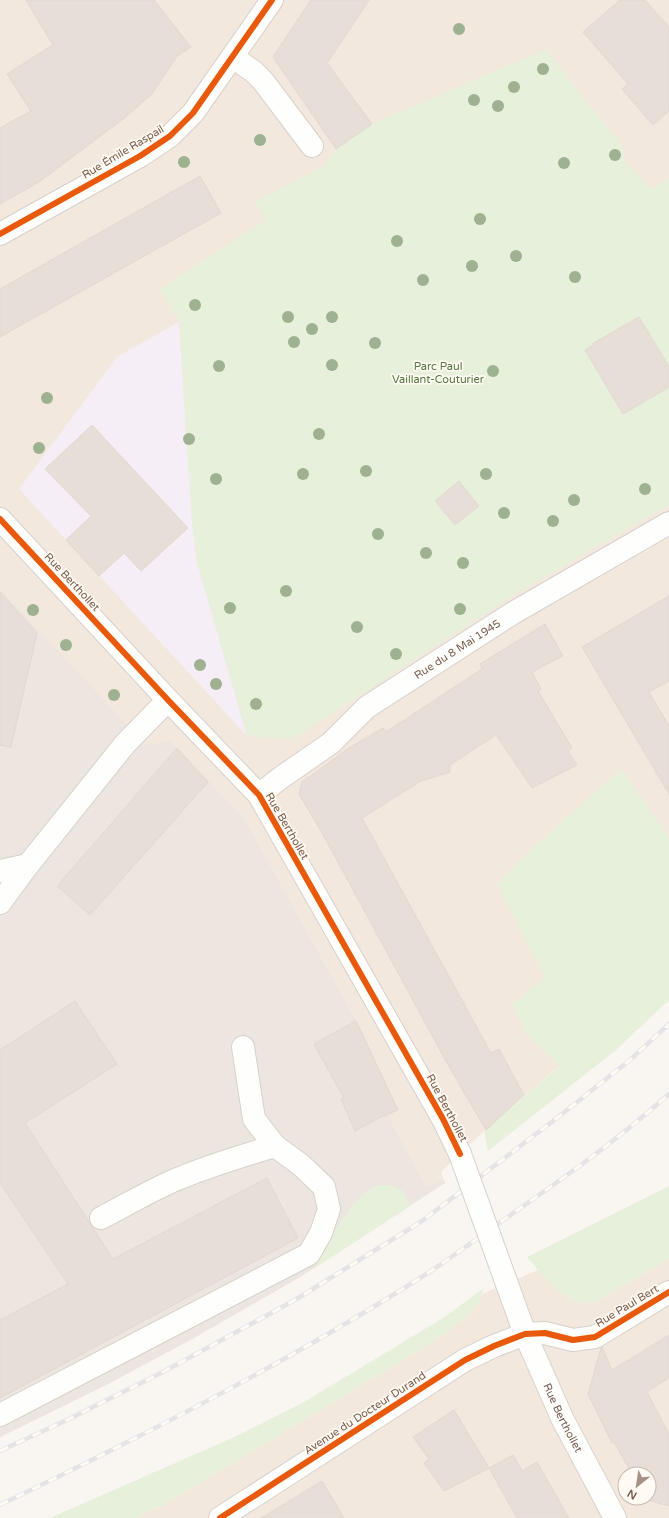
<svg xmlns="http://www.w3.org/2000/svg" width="669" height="1518" font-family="'Varela Round',sans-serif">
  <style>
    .residential { fill: #f2e8de; fill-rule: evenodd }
    .industrial { fill: #ede5e0 }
    .education { fill: #f6eef6 }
    .green { fill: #e7f0db }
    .building { fill: #e6ded7; stroke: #e2d8d2 }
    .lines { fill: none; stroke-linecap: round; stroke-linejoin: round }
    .minor-casing { stroke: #d7d1cb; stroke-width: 24 }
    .minor { stroke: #fefefd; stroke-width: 22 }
    .rail-casing { stroke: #e6e3e7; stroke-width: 4.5 }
    .rail { stroke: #fffaf3; stroke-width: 3; stroke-dasharray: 9; stroke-linecap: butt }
    .minor-bridge-casing { stroke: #d7d1cb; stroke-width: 24; stroke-linecap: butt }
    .minor-bridge { stroke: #fefefd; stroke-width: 22 }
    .cycleway-casing { stroke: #fffaf3; stroke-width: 8 }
    .cycleway { stroke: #e8590c; stroke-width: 6 }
    .tree { fill: #9eb190 }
    .labels { text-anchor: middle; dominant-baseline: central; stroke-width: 3.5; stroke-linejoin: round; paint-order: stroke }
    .street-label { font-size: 11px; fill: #7a5c4d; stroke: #fffaf3 }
    .park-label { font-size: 11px; fill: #537a41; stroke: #fffaf3 }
  </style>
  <rect width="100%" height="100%" fill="#f9f5f0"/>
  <path class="residential" d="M0,0H669V972L484,1131L444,1169L441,1172L445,1183L300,1277L192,1339L106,1385L0,1437Z
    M669,1258V1518H136L159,1506H162L431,1343L458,1324L479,1303L482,1294L538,1270L569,1298L587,1303L600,1300ZM625,1474H649V1498H625Z"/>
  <path class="industrial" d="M0,589L146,745L170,741L243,817L356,1021L365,1035L369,1049L398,1110L387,1115L415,1167L426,1187L444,1180L445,1183L300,1277L192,1339L106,1385L0,1437Z"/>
  <path class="education" d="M179,322L192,522L197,562L247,736L19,489L117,357Z"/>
  <path class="green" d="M547,49L583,98L619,141L623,150L625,162L652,189L669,178V505L512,596L293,739L247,736L197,562L192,522L179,322L160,289L266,219L255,202L322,167L336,149L372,124Z
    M622,769L669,838V1000L616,1050L488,1151L484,1131L560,1066L527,1034L512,1005L545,977L497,885C536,843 579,806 622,769Z
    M390,1185L403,1191L410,1206L315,1268C330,1241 347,1201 375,1187C379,1184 385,1185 390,1185Z
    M669,1186V1258L600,1300C592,1302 586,1304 578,1302C563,1300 537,1270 527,1257Z
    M484,1288L479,1303L458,1324L431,1343L162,1506H158L136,1518H50L239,1435L304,1402L443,1318Z"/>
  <path class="building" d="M26,0H154L191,47L177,56L152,94L123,119L39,182L0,204V128L31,111L7,74L53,45Z
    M311,0H369L327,63L372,124L336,149L273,57Z
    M620,0H645L669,27V111L653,125L622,89L628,84L583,32Z
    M200,176L221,213L0,337V289Z
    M639,317L669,367V387L623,414L585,350L593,345L592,344Z
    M92,425L188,528L141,571L124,553L99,576L66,540L91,516L45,469Z
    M459,481L479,506L455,525L435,501Z
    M0,592L37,633L11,747L0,745Z
    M669,596V681L649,692L669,726V794L582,647Z
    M545,624L563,656L532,672L541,689L538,691L572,748L568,752L577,765L532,788L496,735L450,765V772L421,781L362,818L491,1053L499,1049L524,1095L486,1130L447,1063L321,831L299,794L302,782L349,748L383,728L386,732L482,669L480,664Z
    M177,748L208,782L90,915L57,886Z
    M75,1001L117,1064L25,1123L113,1259L267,1178L298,1238L0,1398V1320L68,1284L0,1183V1050Z
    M356,1021L398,1110L379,1118L355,1131L341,1099L344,1098L314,1044Z
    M669,1335V1378L647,1392L669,1434V1506L647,1500L645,1498H649V1474H632L614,1442L612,1443L588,1394L601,1348L602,1347L612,1370Z
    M454,1410L489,1468L444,1491L424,1463L429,1459L413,1437Z
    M513,1455L522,1471L537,1462L569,1518H517L489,1468Z
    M322,1481L344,1518H261Z"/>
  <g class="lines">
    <defs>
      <g id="minor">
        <path d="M233,57L254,72L263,81L312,146"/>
        <path d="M0,234L140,156L170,136L193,113L272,0"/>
        <path d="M0,519L168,700L259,795L443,1119L460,1154"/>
        <path id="s1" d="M259,795L279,779L331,743L367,707L513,613L669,523"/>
        <path d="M0,871L28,865L125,744L168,700"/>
        <path d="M0,903L28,865"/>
        <path d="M101,1218C126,1205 150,1191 175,1180C208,1166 241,1156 275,1146"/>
        <path id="s2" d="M507,1284L525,1334L562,1418L615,1518"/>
        <path d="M0,1415L309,1254L321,1233L329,1209L324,1187L301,1165L275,1146L254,1119L243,1047"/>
        <path d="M220,1518L465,1360L494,1346L525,1334L545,1333L573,1340L595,1337L669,1292"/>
      </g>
    </defs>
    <use href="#minor" class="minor-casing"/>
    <use href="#minor" class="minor"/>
    <defs>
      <path id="rail" d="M0,1451L69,1419L163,1372L295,1300L422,1221L557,1118L630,1060L669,1024
        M0,1505C147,1434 294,1359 431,1271C455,1255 478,1238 502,1221C559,1181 617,1141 669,1094"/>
    </defs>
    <use href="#rail" class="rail-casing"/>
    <use href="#rail" class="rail"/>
    <defs>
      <path id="minor-bridge" d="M460,1154L507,1284"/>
    </defs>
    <use href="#minor-bridge" class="minor-bridge-casing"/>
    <use href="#minor-bridge" class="minor-bridge"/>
    <defs>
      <path id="cycleway" d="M0,234L140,156L170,136L193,113L272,0
        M0,519L168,700L259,795L443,1119L460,1154
        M220,1518L465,1360L494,1346L525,1334L545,1333L573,1340L595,1337L669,1292"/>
    </defs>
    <use href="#cycleway" class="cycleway-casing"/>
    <use href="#cycleway" class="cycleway"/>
  </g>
  <g class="tree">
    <circle cx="459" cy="29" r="6"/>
    <circle cx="543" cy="69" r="6"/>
    <circle cx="514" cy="87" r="6"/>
    <circle cx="474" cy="100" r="6"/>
    <circle cx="498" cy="106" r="6"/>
    <circle cx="260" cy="140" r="6"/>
    <circle cx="615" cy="155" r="6"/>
    <circle cx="184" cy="162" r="6"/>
    <circle cx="564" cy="163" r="6"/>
    <circle cx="480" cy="219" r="6"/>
    <circle cx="397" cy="241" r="6"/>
    <circle cx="516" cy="256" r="6"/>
    <circle cx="472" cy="266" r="6"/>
    <circle cx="575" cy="277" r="6"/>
    <circle cx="423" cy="280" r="6"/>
    <circle cx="195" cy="305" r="6"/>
    <circle cx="288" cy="317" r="6"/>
    <circle cx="332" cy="317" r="6"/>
    <circle cx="312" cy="329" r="6"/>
    <circle cx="294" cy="342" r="6"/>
    <circle cx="375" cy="343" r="6"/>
    <circle cx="332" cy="365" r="6"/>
    <circle cx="219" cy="366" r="6"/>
    <circle cx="493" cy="371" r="6"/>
    <circle cx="47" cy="398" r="6"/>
    <circle cx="319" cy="434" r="6"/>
    <circle cx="189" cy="439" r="6"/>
    <circle cx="39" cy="448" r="6"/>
    <circle cx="366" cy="471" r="6"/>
    <circle cx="303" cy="474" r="6"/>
    <circle cx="486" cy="474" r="6"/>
    <circle cx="216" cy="479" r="6"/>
    <circle cx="645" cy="489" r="6"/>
    <circle cx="574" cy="500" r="6"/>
    <circle cx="504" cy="513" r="6"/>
    <circle cx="553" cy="521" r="6"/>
    <circle cx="378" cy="534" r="6"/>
    <circle cx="426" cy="553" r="6"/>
    <circle cx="463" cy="563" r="6"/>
    <circle cx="286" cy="591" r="6"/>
    <circle cx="230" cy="608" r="6"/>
    <circle cx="460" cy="609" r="6"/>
    <circle cx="33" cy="610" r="6"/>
    <circle cx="357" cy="627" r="6"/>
    <circle cx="66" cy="645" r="6"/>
    <circle cx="396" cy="654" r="6"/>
    <circle cx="200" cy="665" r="6"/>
    <circle cx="216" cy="684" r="6"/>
    <circle cx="114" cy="695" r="6"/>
    <circle cx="256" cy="704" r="6"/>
  </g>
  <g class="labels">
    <g class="street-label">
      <text transform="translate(123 152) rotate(-31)">Rue Émile Raspail</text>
      <text transform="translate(72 582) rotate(47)">Rue Berthollet</text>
      <text stroke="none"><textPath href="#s1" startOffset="247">Rue du 8 Mai 1945</textPath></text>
      <text transform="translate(287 826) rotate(60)">Rue Berthollet</text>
      <text transform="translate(447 1108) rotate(62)">Rue Berthollet</text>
      <text transform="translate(627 1306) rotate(-31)">Rue Paul Bert</text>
      <text transform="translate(365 1413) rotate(-33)">Avenue du Docteur Durand</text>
      <text stroke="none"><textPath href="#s2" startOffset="145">Rue Berthollet</textPath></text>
    </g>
    <g class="park-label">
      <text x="438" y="366">Parc Paul<tspan x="438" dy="13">Vaillant-Couturier</tspan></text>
    </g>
  </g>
  <g transform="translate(637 1486) rotate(210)"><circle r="19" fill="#fffaf3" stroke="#cabbb1"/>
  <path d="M0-3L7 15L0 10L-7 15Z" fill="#a69286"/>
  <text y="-6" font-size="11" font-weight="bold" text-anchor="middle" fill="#7a5c4d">N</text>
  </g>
</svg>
